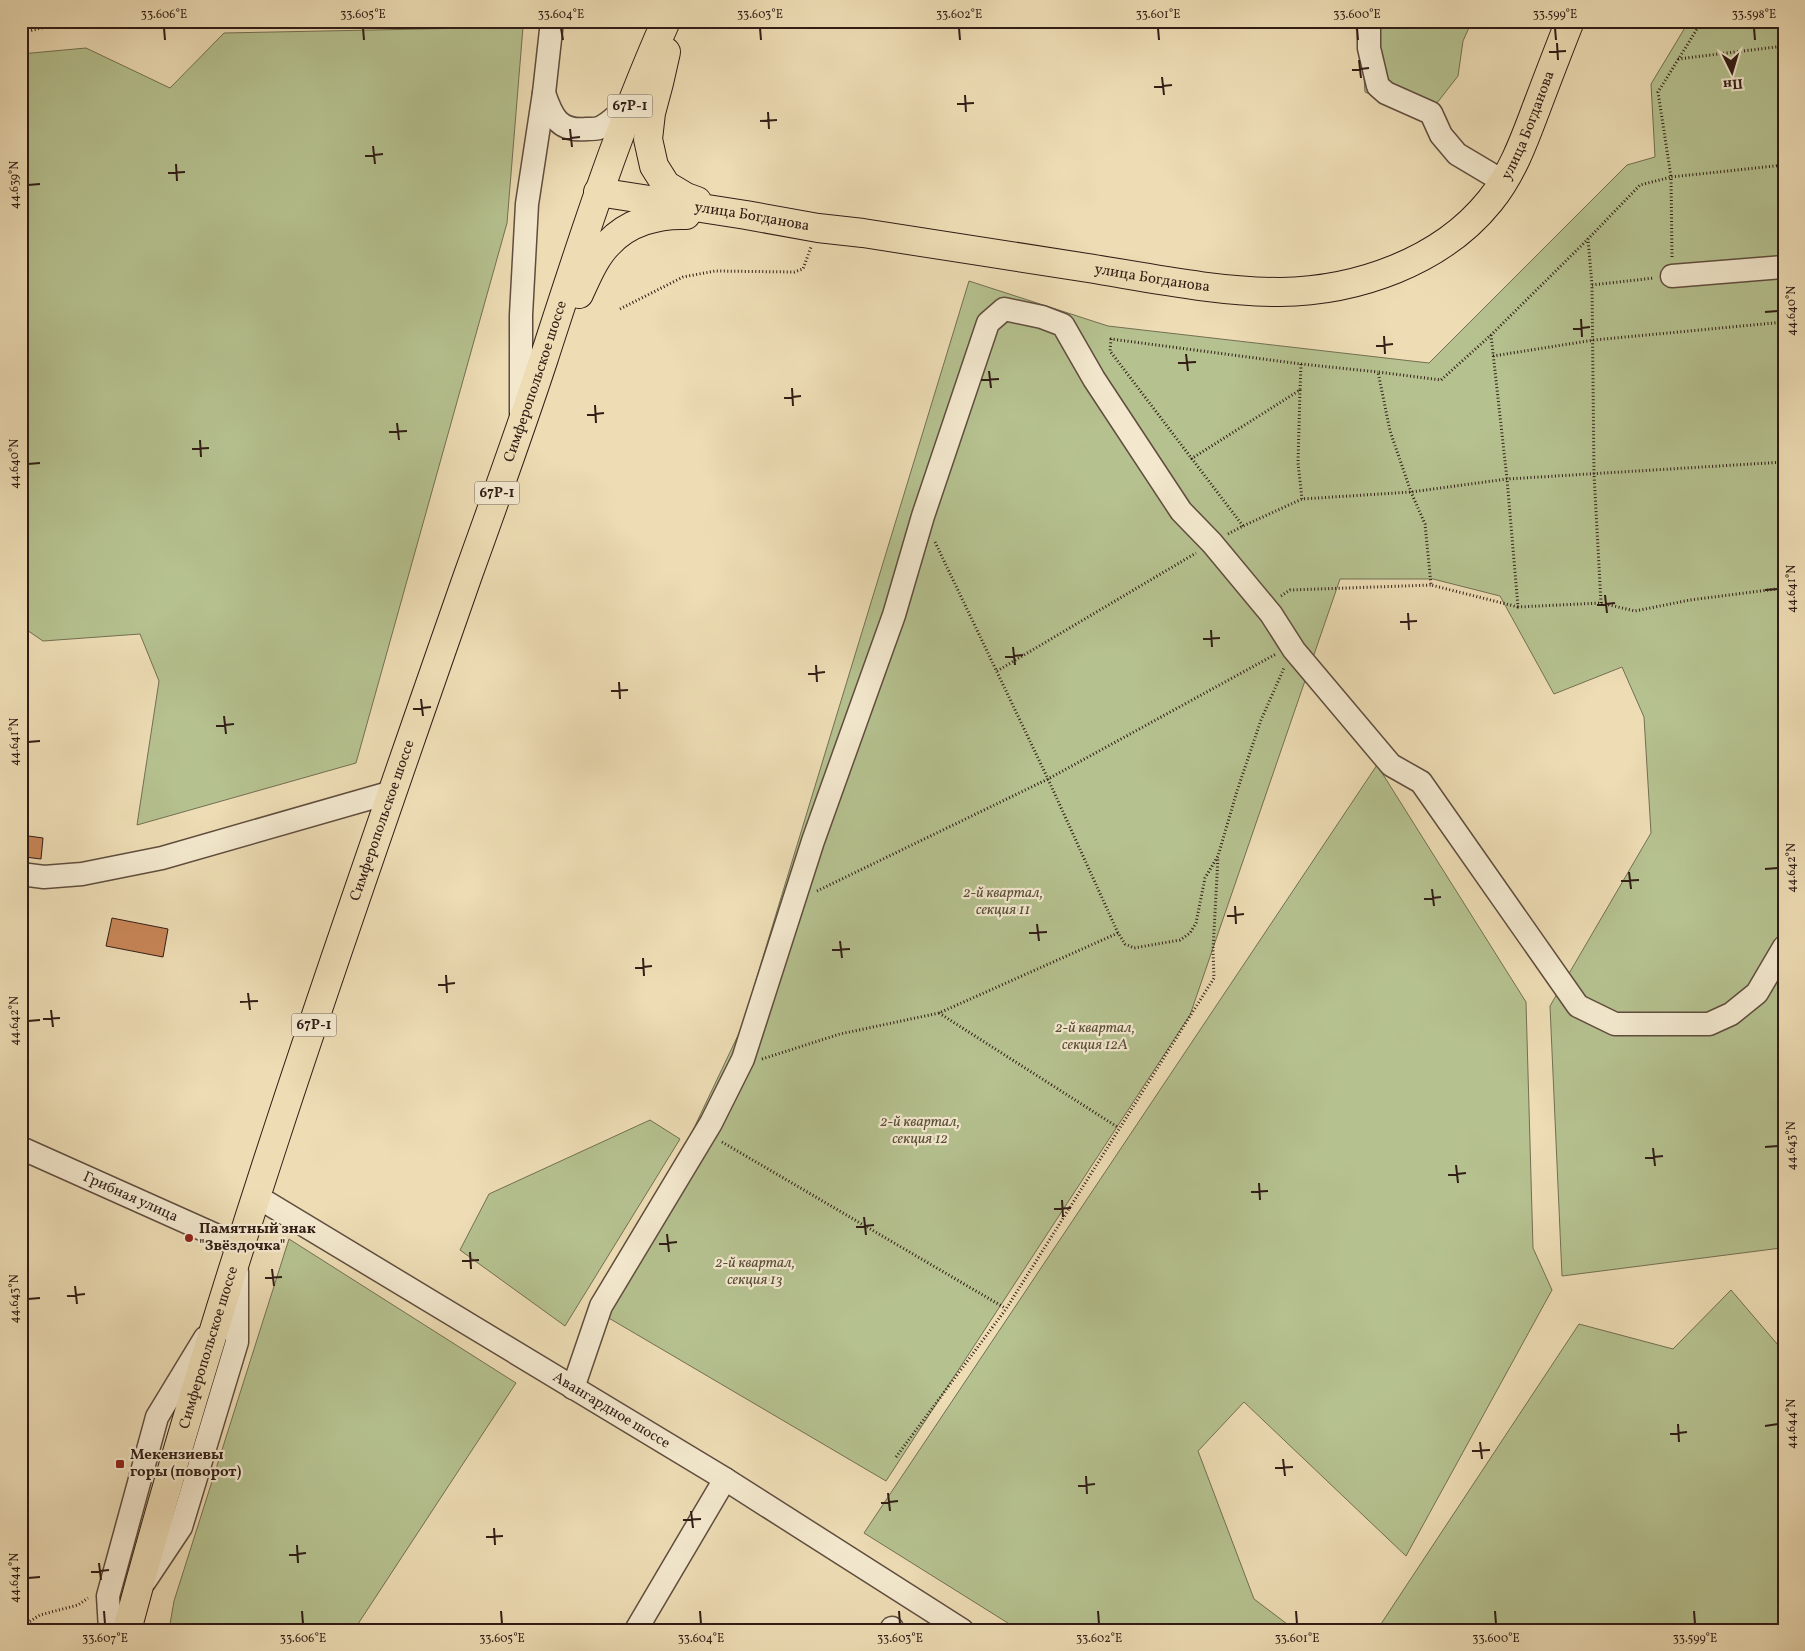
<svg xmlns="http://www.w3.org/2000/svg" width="1805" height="1651" font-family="Vollkorn,serif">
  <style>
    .green { fill: #b5c18f; stroke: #736f52 }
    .building { fill: #c88557; stroke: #311d16 }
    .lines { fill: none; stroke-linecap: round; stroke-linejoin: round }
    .minor-casing { stroke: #604d3e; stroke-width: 25 }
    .major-casing { stroke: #311d16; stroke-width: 30 }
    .path { stroke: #311d16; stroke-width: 3; stroke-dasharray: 1 2.5; stroke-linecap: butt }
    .minor { stroke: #f3e8ce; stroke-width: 22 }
    .major { stroke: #eddcb4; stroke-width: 28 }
    .ticks { fill: none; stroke: #311d16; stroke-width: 2 }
    .poi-dot { fill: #8f2418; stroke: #f3e8ce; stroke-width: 2 }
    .labels { text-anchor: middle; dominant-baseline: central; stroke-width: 4.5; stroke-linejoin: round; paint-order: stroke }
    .shield { fill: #f3e8ce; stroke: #6b5a4d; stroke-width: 1 }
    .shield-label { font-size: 14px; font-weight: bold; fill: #311d16 }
    .street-label { font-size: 15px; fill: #311d16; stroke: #f3e8ce }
    .park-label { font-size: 15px; font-style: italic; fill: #594e3a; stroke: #f3e8ce }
    .poi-label { font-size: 15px; font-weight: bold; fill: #311d16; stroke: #f3e8ce; text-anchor: start }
    .neatline { fill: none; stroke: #311d16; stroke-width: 2 }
    .ticks-label { font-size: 12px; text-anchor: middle; fill: #311d16 }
  </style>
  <rect width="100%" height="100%" fill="#eddcb4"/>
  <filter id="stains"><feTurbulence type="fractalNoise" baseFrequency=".004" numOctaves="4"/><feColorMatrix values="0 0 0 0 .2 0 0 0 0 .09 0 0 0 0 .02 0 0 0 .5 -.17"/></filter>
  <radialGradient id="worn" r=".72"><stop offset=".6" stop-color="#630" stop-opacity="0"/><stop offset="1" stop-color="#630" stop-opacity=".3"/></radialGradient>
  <path class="green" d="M1350,21H1472L1463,41L1458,76L1426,117L1365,92L1361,36Z
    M1689,21H1784V1251L1781,1248L1562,1276L1550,1006L1651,833L1644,717L1622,667L1554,694L1500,596L1433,579H1340L1190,1015L886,1481L590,1307L684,1149L741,1029L969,281L1108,326L1429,363L1627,165L1655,157L1651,84Z
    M523,27L507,223L356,763L137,825L159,681L140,634L43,641L21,626V54L86,48L170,88L224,33Z
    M1377,765L1526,1002L1533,1248L1552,1290L1406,1556L1244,1402L1198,1451L1254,1599L1295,1630H1019L864,1533Z
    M650,1120L680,1139L565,1326L460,1250L489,1194Z
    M289,1239L516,1383L354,1630H169L174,1601Z
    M1731,1290L1784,1352V1630H1377L1579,1324L1673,1349Z"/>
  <path class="building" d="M21,835L43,838L41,859L25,857V854H21Z
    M112,918L168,929L163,957L106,946Z"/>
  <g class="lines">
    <defs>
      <g id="minor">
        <path d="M1371,21L1369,27V48L1378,86L1386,93L1431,113L1441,135L1457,154L1504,182"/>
        <path d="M544,93C552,117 559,132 587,129C591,129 596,129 599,128C612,123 623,109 632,100"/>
        <path d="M1672,276L1784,267"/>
        <path d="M521,413V315L527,204L544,93L552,21"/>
        <path d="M21,874L44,877L82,874L162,858L392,792"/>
        <path id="s1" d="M21,1148L240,1246"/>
        <path id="s2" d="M256,1196L725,1479L962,1630"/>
        <path d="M573,1388L601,1306L711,1123L743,1059L813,841L894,615L923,516L988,323L1004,309L1042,317L1063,325L1094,379L1181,511L1212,543L1271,614L1294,650L1391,765L1421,782L1578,1006L1615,1024H1709L1731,1014L1757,993L1784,947"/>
        <path d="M145,1581L181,1527L237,1342V1272"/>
        <path d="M110,1630L108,1596L157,1417L205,1338"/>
        <path d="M636,1630L725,1479"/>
        <path d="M891,1630L892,1628"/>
      </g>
      <g id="major">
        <path d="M666,52L659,83L651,113L648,139L654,166L666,185L686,197L697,201"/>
        <path id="s3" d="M598,192L746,215L818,228L863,233C938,245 1013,256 1088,268C1150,278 1218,292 1280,292C1357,291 1441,262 1490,201C1512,174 1524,141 1536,109C1547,80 1558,51 1570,21"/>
        <path d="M579,294C587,277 595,257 608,244C628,222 658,214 686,215"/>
        <path id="s4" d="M127,1630C223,1273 346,924 468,575C494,503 520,431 544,358C581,244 617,131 666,21"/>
      </g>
    </defs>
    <use href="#minor" class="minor-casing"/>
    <use href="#major" class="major-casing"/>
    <path class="path" d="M21,33L70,21
      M1678,59L1784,46
      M1672,257L1671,177L1784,165
      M1592,285L1654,278
      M620,309L683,277L715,271L794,272L803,269L811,247
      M1491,335L1507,479L1518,607L1601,603L1635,611L1690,600L1784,588
      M1493,356L1594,340L1784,322
      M1300,390L1298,463L1302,499
      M1191,459L1300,390L1301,364
      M1243,526L1110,351L1111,339L1301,364L1378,372
      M1228,534L1243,526L1302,499L1411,492L1507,479L1784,462
      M935,542L1048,779L1118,933L1125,944L1134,948L1180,940L1190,933L1196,923L1205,878L1218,856L1237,791L1261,720L1284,668
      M1281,596L1290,590L1431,585
      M1601,603L1594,474L1592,285L1588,239L1640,185L1671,177L1658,92L1702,21
      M1518,607L1431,585L1425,524L1411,492L1390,431L1378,372L1441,380L1491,335L1588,239
      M997,671L1196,553
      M817,891L1048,779L1276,654
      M939,1013L1119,1128
      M762,1059L840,1034L939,1013L1118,933
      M722,1142L1005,1308
      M896,1457L1006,1309L1214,978L1213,950L1218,857
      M21,1627L40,1615L78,1605L88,1598"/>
    <use href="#minor" class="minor"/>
    <use href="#major" class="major"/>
  </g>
  <path class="ticks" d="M164,28L165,40M363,28L364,40M561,28L563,40M760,28L761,40M959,28L960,40M1158,28L1159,40M1357,28L1358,40M1555,28L1556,40M1754,28L1755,40M1557,43L1558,60M1549,52L1566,51M1359,60L1361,78M1352,70L1369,68M1162,77L1164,95M1154,87L1172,85M965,95L966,112M957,104L974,103M768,112L769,129M760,121L777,120M570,129L572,147M562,139L580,137M373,146L375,164M365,156L383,154M176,164L177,181M168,173L185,172M28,185L40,184M1765,312L1778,311M1581,319L1582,337M1573,329L1590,327M1384,336L1385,354M1376,346L1393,344M1186,354L1188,371M1178,363L1196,362M989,371L991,388M981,380L999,379M792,388L793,406M784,398L801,396M595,405L596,423M587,415L604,413M397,423L399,440M389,432L407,431M200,440L201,457M192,449L209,448M28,464L40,463M1765,590L1778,589M1605,595L1607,613M1597,605L1615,603M1408,613L1409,630M1400,622L1417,621M1211,630L1212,647M1203,639L1220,638M1013,647L1015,665M1005,657L1023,655M816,665L817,682M808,674L825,672M619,682L620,699M611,691L628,690M421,699L423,716M413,709L431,707M224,716L226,734M216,726L234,724M28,742L40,741M1765,869L1778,868M1629,872L1631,889M1621,881L1639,880M1432,889L1434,906M1424,899L1441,897M1235,906L1236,924M1227,916L1244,914M1037,924L1039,941M1029,933L1047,932M840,941L842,958M832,950L850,949M643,958L644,976M635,968L652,966M446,975L447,993M438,985L455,983M248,993L250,1010M240,1002L258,1001M51,1010L53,1027M43,1019L60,1018M28,1021L40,1020M1765,1147L1778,1146M1653,1148L1655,1166M1645,1158L1663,1156M1456,1165L1458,1183M1448,1175L1466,1173M1259,1183L1260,1200M1251,1192L1268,1191M1062,1200L1063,1217M1054,1209L1071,1208M864,1217L866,1235M856,1227L874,1225M667,1234L669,1252M659,1244L677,1242M470,1252L471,1269M462,1261L479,1260M272,1269L274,1286M265,1278L282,1277M75,1286L77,1304M67,1296L85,1294M28,1299L40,1298M1678,1424L1679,1442M1765,1426L1778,1424M1670,1434L1687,1432M1480,1442L1482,1459M1472,1451L1490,1450M1283,1459L1285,1476M1275,1468L1293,1467M1086,1476L1087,1494M1078,1486L1095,1484M888,1493L890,1511M881,1503L898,1501M691,1511L693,1528M683,1520L701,1519M494,1528L495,1545M486,1537L503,1536M297,1545L298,1563M289,1555L306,1553M99,1563L101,1580M91,1572L109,1570M28,1578L40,1577M104,1611L105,1624M302,1611L303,1624M501,1611L502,1624M700,1611L701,1624M899,1611L900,1624M1098,1611L1099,1624M1296,1611L1297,1624M1495,1611L1496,1624M1694,1611L1695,1624"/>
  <g class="poi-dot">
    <circle cx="189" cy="1238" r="5"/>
    <rect x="115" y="1459" width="10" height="10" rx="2.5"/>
  </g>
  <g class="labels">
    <g class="shield">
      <rect x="607.5" y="94.5" width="45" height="23" rx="4"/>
      <rect x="474.5" y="481.5" width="45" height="23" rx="4"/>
      <rect x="291.5" y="1013.5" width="45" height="23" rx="4"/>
    </g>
    <g class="shield-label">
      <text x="630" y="106">67Р-1</text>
      <text x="497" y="493">67Р-1</text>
      <text x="314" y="1025">67Р-1</text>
    </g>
    <g class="street-label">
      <text stroke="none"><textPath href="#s3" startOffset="1011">улица Богданова</textPath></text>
      <text stroke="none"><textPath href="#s3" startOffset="156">улица Богданова</textPath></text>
      <text stroke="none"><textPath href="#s3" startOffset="561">улица Богданова</textPath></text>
      <text stroke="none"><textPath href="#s4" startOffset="1314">Симферопольское шоссе</textPath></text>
      <text stroke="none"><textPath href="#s4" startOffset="849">Симферопольское шоссе</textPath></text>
      <text stroke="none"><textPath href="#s1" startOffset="120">Грибная улица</textPath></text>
      <text stroke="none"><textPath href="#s4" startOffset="294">Симферопольское шоссе</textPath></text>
      <text stroke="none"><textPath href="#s2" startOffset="415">Авангардное шоссе</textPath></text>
    </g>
    <g class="park-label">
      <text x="1003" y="893">2-й квартал,<tspan x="1003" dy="17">секция 11</tspan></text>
      <text x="1095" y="1028">2-й квартал,<tspan x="1095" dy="17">секция 12А</tspan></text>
      <text x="920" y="1122">2-й квартал,<tspan x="920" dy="17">секция 12</tspan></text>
      <text x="755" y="1263">2-й квартал,<tspan x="755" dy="17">секция 13</tspan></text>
    </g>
    <g class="poi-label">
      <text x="199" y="1229">Памятный знак<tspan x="199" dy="17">"Звёздочка"</tspan></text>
      <text x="130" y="1455">Мекензиевы<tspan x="130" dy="17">горы (поворот)</tspan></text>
    </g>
  </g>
  <rect width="1805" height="1651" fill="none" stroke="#eddcb4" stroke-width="55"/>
  <g transform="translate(1732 72) rotate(175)" stroke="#f3e8ce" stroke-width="4" paint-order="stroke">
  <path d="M0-4L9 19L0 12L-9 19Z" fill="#311d16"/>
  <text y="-8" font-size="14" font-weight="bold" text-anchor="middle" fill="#311d16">Пн</text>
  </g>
  <rect x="28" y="28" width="1750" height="1596" class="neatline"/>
  <g class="ticks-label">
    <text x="164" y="18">33.606°E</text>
    <text x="363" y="18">33.605°E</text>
    <text x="561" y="18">33.604°E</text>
    <text x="760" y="18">33.603°E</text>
    <text x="959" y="18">33.602°E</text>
    <text x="1158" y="18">33.601°E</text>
    <text x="1357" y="18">33.600°E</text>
    <text x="1555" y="18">33.599°E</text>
    <text x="1754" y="18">33.598°E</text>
    <text transform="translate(14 185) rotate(-90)" y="4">44.639°N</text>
    <text transform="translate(1791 311) rotate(-90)" y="4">44.640°N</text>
    <text transform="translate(14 464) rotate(-90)" y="4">44.640°N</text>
    <text transform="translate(1791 589) rotate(-90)" y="4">44.641°N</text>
    <text transform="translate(14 742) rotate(-90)" y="4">44.641°N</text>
    <text transform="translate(1791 868) rotate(-90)" y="4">44.642°N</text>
    <text transform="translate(14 1021) rotate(-90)" y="4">44.642°N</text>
    <text transform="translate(1791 1146) rotate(-90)" y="4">44.643°N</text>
    <text transform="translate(14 1299) rotate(-90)" y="4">44.643°N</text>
    <text transform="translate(1791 1424) rotate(-90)" y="4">44.644°N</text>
    <text transform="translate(14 1578) rotate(-90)" y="4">44.644°N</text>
    <text x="105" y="1642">33.607°E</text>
    <text x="303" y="1642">33.606°E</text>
    <text x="502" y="1642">33.605°E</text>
    <text x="701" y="1642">33.604°E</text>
    <text x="900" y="1642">33.603°E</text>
    <text x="1099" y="1642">33.602°E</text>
    <text x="1297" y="1642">33.601°E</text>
    <text x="1496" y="1642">33.600°E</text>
    <text x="1695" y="1642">33.599°E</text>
  </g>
  <rect width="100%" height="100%" filter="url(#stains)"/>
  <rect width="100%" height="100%" fill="url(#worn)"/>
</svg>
